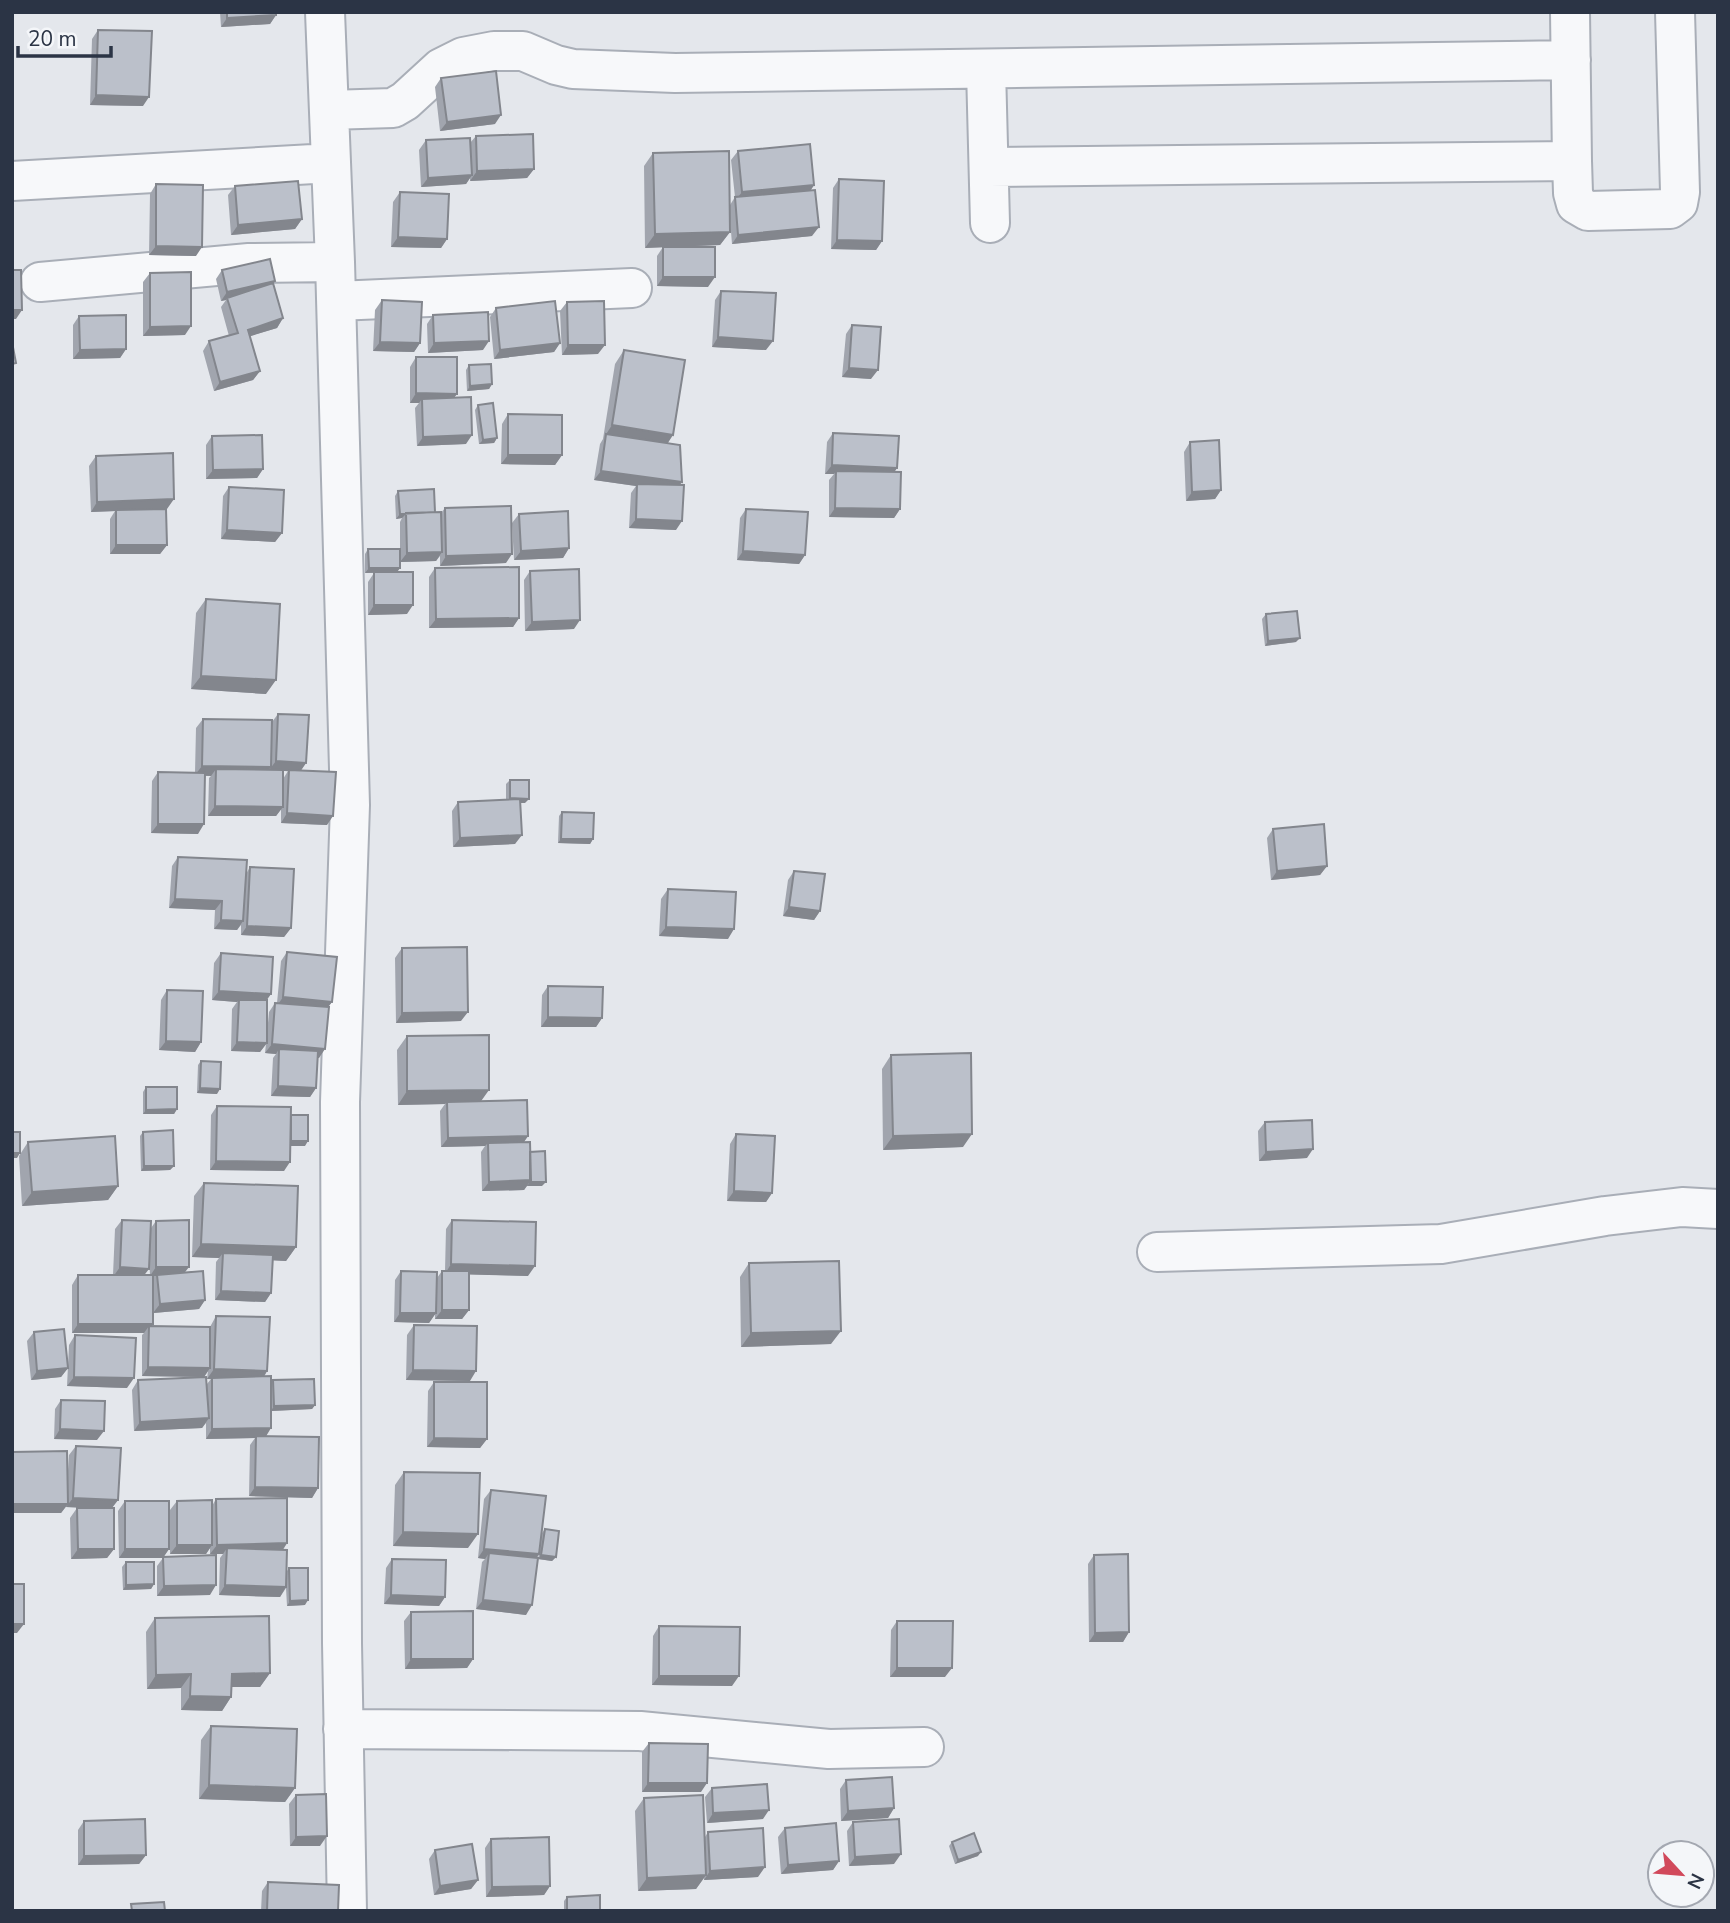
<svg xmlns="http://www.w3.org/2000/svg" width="1730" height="1923" font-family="'Nunito Sans',sans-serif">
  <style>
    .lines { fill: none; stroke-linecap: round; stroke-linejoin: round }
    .minor-casing { stroke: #a9aeb7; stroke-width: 42 }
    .minor { stroke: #f7f8fa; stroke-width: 38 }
    .wall { fill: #a1a5ae; fill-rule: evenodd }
    .shaded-wall { fill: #83868d }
    .building { fill: #bbc0ca; stroke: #83868d; stroke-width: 2 }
  </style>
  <rect width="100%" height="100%" fill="#e4e7ec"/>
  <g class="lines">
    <defs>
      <path id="minor" d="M325,12L335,262L350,805L340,1102L342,1643L347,1911
        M986,69L990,223
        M329,110L393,108L405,101L441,68L463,57L494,51H523L556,65L573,69L675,73L1571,60
        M1572,161L1573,193L1576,204L1588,211L1670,209L1678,203L1680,192L1675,12
        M989,167L1572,161L1570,12
        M12,181L331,163
        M40,282L249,263L335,262
        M337,301L632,288
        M1157,1252L1441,1244L1605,1216L1682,1207L1718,1209
        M343,1729L640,1731L829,1749L924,1747"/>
    </defs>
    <use href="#minor" class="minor-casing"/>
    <use href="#minor" class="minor"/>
  </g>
  <path class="wall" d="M220,12H276V15L270,24L221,27Z
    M98,30L143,106L90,105L92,39Z
    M441,78L495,124L440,131L435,87Z
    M476,136L534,169L527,178L470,181V178L466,184L421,187L419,150L426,140L470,143Z
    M738,151L814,185L811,190L812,236L732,244L730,219V232L720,245L676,247L708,287L657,286V256L663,247L645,248L644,166L653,153L730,205L735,197L731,160Z
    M839,179L882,241L876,250L831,249L833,188Z
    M156,184L196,256L149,255L150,194Z
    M235,186L302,219L295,229L231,235L228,195Z
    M400,192L447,239L441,248L391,247L393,202Z
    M222,270L275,281L273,284L283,318L277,328L250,336L260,371L253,380L214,391L203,351L209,341L229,336L221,307L226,300L221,301L216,279Z
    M150,273L185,335L143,336V282Z
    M721,291L766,350L712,347L715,300Z
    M382,300L420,343L414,352L373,351L375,310Z
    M567,302L598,354L562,355L560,311Z
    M496,308L560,343L554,352L494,359L490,317Z
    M433,315L483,350L428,353L427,324Z
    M79,316L126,349L120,358L73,359V325Z
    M852,325L871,379L842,377L846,334Z
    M624,350L667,444L680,485L676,530L629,528L631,493L636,486L594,480L600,444L603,439L615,364Z
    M416,357L457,394L454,397L466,444L417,446L415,408L419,403H410V367Z
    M469,365L492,384L489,389L467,391L466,370Z
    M478,405L497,438L494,443L479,444L475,410Z
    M508,414L562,455L555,465L501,464L502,424Z
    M833,433L897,468L894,472L900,509L894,518L829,517V480L834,474H825L827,442Z
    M212,436L263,469L257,478L206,479V445Z
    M1190,442L1221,490L1215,499L1186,501L1184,452Z
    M96,456L167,509H156L167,545L160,554H110V519L115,511L91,512L89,466Z
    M229,487L282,533L275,542L221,539L223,496Z
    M398,491L434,512L441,513L445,508L506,563L440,566V556L436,561L400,562V522L402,518L396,519L395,496Z
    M746,509L805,555L799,564L737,560L740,518Z
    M519,514L569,548L563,558L514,560L512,523Z
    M368,549L400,568L397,572L407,614L368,615V582L374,573H365V554Z
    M435,568L519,618L513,627L429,628V577Z
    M530,571L574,629L525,631L524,580Z
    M206,599L266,694L191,689L196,613Z
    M1266,614L1296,642L1265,646L1262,619Z
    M278,714L306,763L300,771L327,825L281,823V809L276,816H208L209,778L211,776H205L198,834L151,833L152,781L158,772L195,773L196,728L203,719L272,722ZM283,771H288L283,779Z
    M510,780L525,803H521L515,844L453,847L452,811L458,802L506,800V784Z
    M562,812L593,839L590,844L558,843L559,816Z
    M1273,829L1327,866L1320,875L1271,880L1267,838Z
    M178,857L246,874L250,867L291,928L284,937L241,935V925L237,930L214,929L215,910L169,908L172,866Z
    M794,871L820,911L814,920L783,916L788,880Z
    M668,889L728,939L659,936L661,899Z
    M402,948L461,1021L396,1023L395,958Z
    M287,952L332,1002L328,1007L319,1058H317L316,1088L310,1097L271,1096L273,1058L276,1054L265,1053L266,1044L260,1052L231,1051L232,1009L237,1002L212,1000L214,963L221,953L267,1000V1034L269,1012L275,1003H277L281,961Z
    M548,986L602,1018L596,1027H541L542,995Z
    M167,990L201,1042L195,1052L159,1050L161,1000Z
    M407,1036L481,1101L528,1136L524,1142L530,1152L542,1186H527L524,1190L482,1191L481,1152L485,1146L441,1147L440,1111L445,1104L398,1105L397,1050Z
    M891,1055L963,1147L883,1150L882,1069Z
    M201,1061L217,1094L197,1093L198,1065Z
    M146,1087L177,1109L174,1114H143V1092Z
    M217,1106L291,1115L305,1146H290L284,1171L210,1170L211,1115Z
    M1265,1122L1307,1158L1259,1161L1258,1131Z
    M143,1132L174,1166L170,1170L141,1171L140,1136Z
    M736,1134L772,1193L766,1202L727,1201L730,1144Z
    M28,1142L118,1186L108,1200L22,1206L19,1156Z
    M204,1183L296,1247L286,1261L273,1260L271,1293L265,1302L215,1300L216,1262L219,1258L192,1257L194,1196Z
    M122,1220L151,1228L156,1221L184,1273L205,1300L199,1309L153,1313V1324L151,1326L210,1327L216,1316L267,1371L264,1377L271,1384L273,1380L315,1405L312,1409L271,1411L266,1436L318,1488L312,1498L249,1496L250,1445L255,1438L206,1439V1423L202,1428L134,1431L132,1390L138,1380L198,1377L142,1376V1335L144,1333H72V1285L78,1275H113L115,1229ZM149,1255L150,1275H144ZM208,1371L207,1379H211L207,1384L204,1377Z
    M452,1220L528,1276L469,1274V1310L462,1319H435V1314L429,1323L394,1322L395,1280L401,1271L437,1278L442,1271H445L446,1229Z
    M749,1263L831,1344L741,1347L740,1277Z
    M414,1325L470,1381L406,1380L407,1335Z
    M34,1332L68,1368L61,1377L31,1380L27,1341Z
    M75,1335L127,1388L67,1386L69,1345Z
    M434,1382L487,1439L480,1448L427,1447L428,1391Z
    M61,1400L97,1440L54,1439L55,1409Z
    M76,1446L118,1500L112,1508L114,1549L107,1558L71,1559L70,1518L77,1508H92L66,1507L67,1505L61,1513H12V1452L67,1486L69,1455Z
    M404,1472L468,1548L393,1546L395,1485Z
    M491,1490L542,1533L545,1529L556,1557L552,1561L538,1559L539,1555L536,1558L526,1615L476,1609L482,1562L485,1559L478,1558L484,1499Z
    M216,1499L287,1543L283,1550L287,1571L289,1568L305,1605L287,1606L286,1588L280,1597L219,1595L220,1558L223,1554H210V1548L206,1554H170V1510L177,1501L212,1506Z
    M125,1501L169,1549L163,1557L210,1595L157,1596V1566L163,1558H119L118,1511Z
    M1094,1555L1129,1632L1123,1642H1089L1088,1564Z
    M392,1559L445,1597L439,1606L384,1604L386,1568Z
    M126,1562L154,1584L151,1589L123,1590L122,1567Z
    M411,1612L473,1659L467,1668L405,1669L404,1621Z
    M155,1618L270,1673L260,1687H232L231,1697L222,1711L181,1710V1688L147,1689L146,1632Z
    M897,1621L945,1677H890L891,1630Z
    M659,1626L732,1686L652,1685L653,1636Z
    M211,1726L295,1788L285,1802L199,1799L201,1740Z
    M649,1743L701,1792H642V1752Z
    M846,1780L894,1808L888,1818L841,1821L840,1789Z
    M712,1788L763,1819L707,1823L705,1797Z
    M296,1795L320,1846H290L289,1804Z
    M644,1798L705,1837L708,1832L758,1877L704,1880V1878L696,1889L638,1891L635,1811Z
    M84,1821L146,1855L139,1864L78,1865V1830Z
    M853,1822L894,1864L849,1866L847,1831Z
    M785,1828L839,1861L833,1870L781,1874L778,1837Z
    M491,1839L550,1886L544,1895L486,1897L485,1848Z
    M952,1842L978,1856L955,1864L949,1846Z
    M435,1850L478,1880L471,1889L434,1895L429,1859Z
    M268,1882L338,1911H261L262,1891Z
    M567,1897L600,1911H564V1901Z"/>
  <path class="shaded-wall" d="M276,15L270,24L221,27L227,18Z
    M96,95L149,97L143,106L90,105Z
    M501,115L495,124L440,131L447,122Z
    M534,169L527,178L470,181L477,171Z
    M472,175L466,184L421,187L428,178Z
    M814,185L808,194L735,201L742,192Z
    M302,219L295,229L231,235L238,225Z
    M819,227L812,236L732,244L738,235Z
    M730,232L720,245L645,248L655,234Z
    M398,237L447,239L441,248L391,247Z
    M837,240L882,241L876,250L831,249Z
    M156,246L202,247L196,256L149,255Z
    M663,277H715L708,287L657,286Z
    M275,281L269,290L227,298L226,300L221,301L227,292Z
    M12,310H22L16,319H12Z
    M283,318L277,328L241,339L248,330Z
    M191,326L185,335L143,336L150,327Z
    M718,337L773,341L766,350L712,347Z
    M489,341L483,350L428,353L434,343Z
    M380,342L420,343L414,352L373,351Z
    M560,343L554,352L494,359L500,350Z
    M568,345H605L598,354L562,355Z
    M126,349L120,358L73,359L80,350Z
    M849,368L878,370L871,379L842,377Z
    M260,371L253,380L214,391L220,382Z
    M492,384L489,389L467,391L470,386Z
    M416,393L457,394L450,403L422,399L419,403H410Z
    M612,425L673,435L664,449L606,434L603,439Z
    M472,435L466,444L417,446L423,437Z
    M497,438L494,443L479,444L483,440Z
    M508,455H562L555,465L501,464Z
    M832,465L897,468L891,477L836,471L834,474H825Z
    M263,469L257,478L206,479L213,470Z
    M601,471L682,482L675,492L637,484L636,486L594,480Z
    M1221,490L1215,499L1186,501L1192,492Z
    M174,499L167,509L91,512L97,502Z
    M835,508L900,509L894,518L829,517Z
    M400,514H406L402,518L396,519Z
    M636,519L682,521L676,530L629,528Z
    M227,530L282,533L275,542L221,539Z
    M116,545H167L160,554H110Z
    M569,548L563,558L514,560L521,551Z
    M743,551L805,555L799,564L737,560Z
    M442,552L436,561L400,562L407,553Z
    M512,554L506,563L440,566L446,556Z
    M369,568H400L397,572L365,573Z
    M374,605H413L407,614L368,615Z
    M519,618L513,627L429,628L436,619Z
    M580,620L574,629L525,631L532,622Z
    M1300,638L1296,642L1265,646L1268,641Z
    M201,676L276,680L266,694L191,689Z
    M276,761L306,763L300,772L269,770Z
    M202,766L271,767L264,776L216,769L211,776L195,775Z
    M510,798L529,799L525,803H506Z
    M215,806L283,807L276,816H208Z
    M287,813L333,816L327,825L281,823Z
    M158,824H204L198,834L151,833Z
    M522,835L515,844L453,847L460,838Z
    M561,839H593L590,844L558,843Z
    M1327,866L1320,875L1271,880L1277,871Z
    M175,899L222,901L215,910L169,908Z
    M789,907L820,911L814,920L783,916Z
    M221,920L243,921L237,930L214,929Z
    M247,926L291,928L284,937L241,935Z
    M666,927L734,929L728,939L659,936Z
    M219,991L271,994L264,1004L239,1000L237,1002L212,1000Z
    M283,997L332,1002L325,1011L277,1006Z
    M468,1012L461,1021L396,1023L402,1013Z
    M548,1017L602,1018L596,1027H541Z
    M166,1041L201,1042L195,1052L159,1050Z
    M237,1042L267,1043L260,1052L231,1051Z
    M272,1044L325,1049L319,1058L279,1054V1049L276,1054L265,1053Z
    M278,1086L316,1088L310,1097L271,1096Z
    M200,1088L220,1089L217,1094L197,1093Z
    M489,1090L479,1104L447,1102L445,1104L398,1105L407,1091Z
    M177,1109L174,1114H143L146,1110Z
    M972,1134L963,1147L883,1150L893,1136Z
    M528,1136L521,1146L488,1143L485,1146L441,1147L448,1138Z
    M290,1141H308L305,1146H287Z
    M1313,1149L1307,1158L1259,1161L1266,1152Z
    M12,1153H20L17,1158H12Z
    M216,1161L290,1162L284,1171L210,1170Z
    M144,1166H174L170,1170L141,1171Z
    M531,1180L524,1190L482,1191L489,1182Z
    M530,1182H546L542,1186H527Z
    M118,1186L108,1200L22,1206L32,1192Z
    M734,1191L772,1193L766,1202L727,1201Z
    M201,1244L296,1247L286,1261L223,1258V1253L219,1258L192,1257Z
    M451,1264L535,1266L528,1276L445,1274Z
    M120,1267L149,1269L142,1278L113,1277Z
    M156,1267H189L182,1276H150Z
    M221,1291L271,1293L265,1302L215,1300Z
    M205,1300L199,1309L153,1313L160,1304Z
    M442,1310H469L462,1319H435Z
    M400,1313H436L429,1323L394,1322Z
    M78,1324H153L149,1329V1326L144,1333H72Z
    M841,1331L831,1344L741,1347L751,1333Z
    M148,1367L210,1368L204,1377L142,1376Z
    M68,1368L61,1377L31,1380L37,1371Z
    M214,1369L267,1371L261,1381L207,1379Z
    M413,1370L476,1371L470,1381L406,1380Z
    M74,1377L134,1378L127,1388L67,1386Z
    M315,1405L312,1409L271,1411L274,1406Z
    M209,1418L202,1428L134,1431L140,1422Z
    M271,1428L265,1438L256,1436L255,1438L206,1439L212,1429Z
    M60,1429L104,1431L97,1440L54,1439Z
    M434,1438L487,1439L480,1448L427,1447Z
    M255,1487L318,1488L312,1498L249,1496Z
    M73,1498L118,1500L111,1509L66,1507Z
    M12,1504H68L61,1513H12Z
    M403,1532L478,1534L468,1548L393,1546Z
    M287,1543L281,1552L227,1548L223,1554H210L217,1545Z
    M177,1545H212L206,1554H170Z
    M78,1549H114L107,1558L71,1559Z
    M125,1549H169L163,1558H119Z
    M484,1549L539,1554L533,1564L489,1553L485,1559L478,1558Z
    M541,1555L556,1557L552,1561L538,1559Z
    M154,1584L151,1589L123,1590L126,1585Z
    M216,1585L210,1595L157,1596L164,1586Z
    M225,1585L286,1587L280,1597L219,1595Z
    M391,1595L445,1597L439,1606L384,1604Z
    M308,1600L305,1605L287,1606L290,1601Z
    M483,1600L532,1605L526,1615L476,1609Z
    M12,1624H24L17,1633H12Z
    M1129,1632L1123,1642H1089L1095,1633Z
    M411,1659H473L467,1668L405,1669Z
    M897,1668H952L945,1677H890Z
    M270,1673L260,1687H223L232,1674Z
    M191,1674L181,1688L147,1689L156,1675Z
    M659,1676H739L732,1686L652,1685Z
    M190,1696L231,1697L222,1711L181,1710Z
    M648,1783H707L701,1792H642Z
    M209,1785L295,1788L285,1802L199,1799Z
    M894,1808L888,1818L841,1821L848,1811Z
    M769,1810L763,1819L707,1823L713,1813Z
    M327,1836L320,1846H290L296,1837Z
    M981,1852L978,1856L955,1864L958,1860Z
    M901,1854L894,1864L849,1866L855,1857Z
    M146,1855L139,1864L78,1865L84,1856Z
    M839,1861L833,1870L781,1874L788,1865Z
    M765,1867L758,1877L704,1880L710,1871Z
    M706,1875L696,1889L638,1891L647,1878Z
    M478,1880L471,1889L434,1895L440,1886Z
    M550,1886L544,1895L486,1897L492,1887Z"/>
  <path class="building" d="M227,12H276V15L227,18Z
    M98,30L152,31L149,97L96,95Z
    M496,71L501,115L447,122L441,78Z
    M533,134L534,169L477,171L476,136Z
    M470,138L472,175L428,178L426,140Z
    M810,144L814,185L742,192L738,151Z
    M729,151L730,232L655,234L653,153Z
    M839,179L884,181L882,241L837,240Z
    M298,181L302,219L238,225L235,186Z
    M156,184L203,185L202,247L156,246Z
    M815,190L819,227L738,235L735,197Z
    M400,192L449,194L447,239L398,237Z
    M663,247H715V277H663Z
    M270,259L275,281L227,292L222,270Z
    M12,270H21L22,310H12Z
    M191,272V326L150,327V273Z
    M273,283L283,318L248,330L260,371L220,382L209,341L238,333L227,298Z
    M721,291L776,293L773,341L718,337Z
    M382,300L422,302L420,343L380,342Z
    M555,301L560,343L500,350L496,308Z
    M604,301L605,345H568L567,302Z
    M488,312L489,341L434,343L433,315Z
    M126,315V349L80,350L79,316Z
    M852,325L881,327L878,370L849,368Z
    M12,342L16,363L12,364Z
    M624,350L685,360L673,435L612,425Z
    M416,357H457V394L416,393Z
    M491,364L492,384L470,386L469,365Z
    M471,397L472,435L423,437L422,399Z
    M493,403L497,438L483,440L478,405Z
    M508,414L562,415V455H508Z
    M833,433L899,436L897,468L832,465Z
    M606,434L680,445L682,482L601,471Z
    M262,435L263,469L213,470L212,436Z
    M1219,440L1221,490L1192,492L1190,442Z
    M173,453L174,499L97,502L96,456Z
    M836,471L901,472L900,509L835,508Z
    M637,484L684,485L682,521L636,519Z
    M229,487L284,490L282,533L227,530Z
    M434,489L435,512L400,514L398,491Z
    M511,506L512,554L446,556L445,508Z
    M166,509L167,545H116V510Z
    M746,509L808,512L805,555L743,551Z
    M568,511L569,548L521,551L519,514Z
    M441,512L442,552L407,553L406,513Z
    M368,549H400V568H369Z
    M519,567V618L436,619L435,568Z
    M579,569L580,620L532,622L530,571Z
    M374,572H413V605H374Z
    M206,599L280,604L276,680L201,676Z
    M1297,611L1300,638L1268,641L1266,614Z
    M278,714L309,715L306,763L276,761Z
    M203,719L272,720L271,767L202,766Z
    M216,769L283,770V807L215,806Z
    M289,770L336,772L333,816L287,813Z
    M158,772L205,773L204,824H158Z
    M510,780H529V799L510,798Z
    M520,799L522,835L460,838L458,802Z
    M562,812L594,813L593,839H561Z
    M1324,824L1327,866L1277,871L1273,829Z
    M178,857L247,860L243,921L221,920L222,901L175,899Z
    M250,867L294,869L291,928L247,926Z
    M794,871L825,874L820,911L789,907Z
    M668,889L736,892L734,929L666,927Z
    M467,947L468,1012L402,1013V948Z
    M287,952L337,957L332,1002L283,997Z
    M221,953L273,957L271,994L219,991Z
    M548,986L603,987L602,1018L548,1017Z
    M167,990L203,991L201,1042L166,1041Z
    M239,1000H267V1043L237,1042Z
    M275,1003L329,1007L325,1049L272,1044Z
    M489,1035V1090L407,1091V1036Z
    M279,1049L318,1051L316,1088L278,1086Z
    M971,1053L972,1134L893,1136L891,1055Z
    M201,1061L221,1062L220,1089L200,1088Z
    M146,1087H177V1109L146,1110Z
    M527,1100L528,1136L448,1138L447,1102Z
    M217,1106L291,1107L290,1162L216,1161Z
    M291,1115H308V1141H291Z
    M1312,1120L1313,1149L1266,1152L1265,1122Z
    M173,1130L174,1166H144L143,1132Z
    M12,1132H20V1153H12Z
    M736,1134L775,1136L772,1193L734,1191Z
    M115,1136L118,1186L32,1192L28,1142Z
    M530,1142L531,1180L489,1182L488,1143Z
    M545,1151L546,1182H530V1152Z
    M204,1183L298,1186L296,1247L201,1244Z
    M122,1220L151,1221L149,1269L120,1267Z
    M189,1220V1267H156V1221Z
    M452,1220L536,1222L535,1266L451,1264Z
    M223,1253L273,1255L271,1293L221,1291Z
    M839,1261L841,1331L751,1333L749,1263Z
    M203,1271L205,1300L160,1304L157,1275Z
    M401,1271L437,1272L436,1313H400Z
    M442,1271H469V1310H442Z
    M78,1275H153V1324H78Z
    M216,1316L270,1317L267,1371L214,1369Z
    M414,1325L477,1326L476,1371L413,1370Z
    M149,1326L210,1327V1368L148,1367Z
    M64,1329L68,1368L37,1371L34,1332Z
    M75,1335L136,1338L134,1378L74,1377Z
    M271,1376V1428L212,1429V1378Z
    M206,1377L209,1418L140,1422L138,1380Z
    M314,1379L315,1405L274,1406L273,1380Z
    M434,1382H487V1439L434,1438Z
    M61,1400L105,1401L104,1431L60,1429Z
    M256,1436L319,1437L318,1488L255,1487Z
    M76,1446L121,1448L118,1500L73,1498Z
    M67,1451L68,1504H12V1452Z
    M404,1472L480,1473L478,1534L403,1532Z
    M491,1490L546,1496L539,1554L484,1549Z
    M287,1498V1543L217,1545L216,1499Z
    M212,1500V1545H177V1501Z
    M125,1501H169V1549H125Z
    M77,1508H114V1549H78Z
    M545,1529L559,1531L556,1557L541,1555Z
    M227,1548L287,1550L286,1587L225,1585Z
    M489,1553L538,1558L532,1605L483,1600Z
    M1128,1554L1129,1632L1095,1633L1094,1555Z
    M216,1555V1585L164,1586L163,1557Z
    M392,1559L446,1560L445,1597L391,1595Z
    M126,1562H154V1584L126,1585Z
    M289,1568H308V1600L290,1601Z
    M12,1584H24V1624H12Z
    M473,1611V1659H411V1612Z
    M269,1616L270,1673L232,1674L231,1697L190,1696L191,1674L156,1675L155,1618Z
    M897,1621H953L952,1668H897Z
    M659,1626L740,1627L739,1676H659Z
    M211,1726L297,1729L295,1788L209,1785Z
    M649,1743L708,1744L707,1783H648Z
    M892,1777L894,1808L848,1811L846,1780Z
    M767,1784L769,1810L713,1813L712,1788Z
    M326,1794L327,1836L296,1837V1795Z
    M703,1795L706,1875L647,1878L644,1798Z
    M145,1819L146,1855L84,1856V1821Z
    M899,1819L901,1854L855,1857L853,1822Z
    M836,1823L839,1861L788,1865L785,1828Z
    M763,1828L765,1867L710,1871L708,1832Z
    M974,1833L981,1852L958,1860L952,1842Z
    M549,1837L550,1886L492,1887L491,1839Z
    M472,1844L478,1880L440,1886L435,1850Z
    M268,1882L339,1885L338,1911H267Z
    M600,1895V1911H567V1897Z
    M164,1902L165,1911H132L131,1904Z"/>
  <rect width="1730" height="1923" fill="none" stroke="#2b3445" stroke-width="28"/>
  <g transform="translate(1681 1874) rotate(116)"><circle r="33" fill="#f4f6f9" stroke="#a4a8b1" stroke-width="2"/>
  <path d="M0-5L12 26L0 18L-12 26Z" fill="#d1495b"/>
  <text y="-10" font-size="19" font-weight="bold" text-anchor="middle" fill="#2b3445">N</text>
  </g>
  <path d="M18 46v10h93v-10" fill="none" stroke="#2b3445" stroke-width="3.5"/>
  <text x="28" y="46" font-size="21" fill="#2b3445" stroke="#f4f6f9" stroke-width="5" paint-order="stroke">20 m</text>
</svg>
